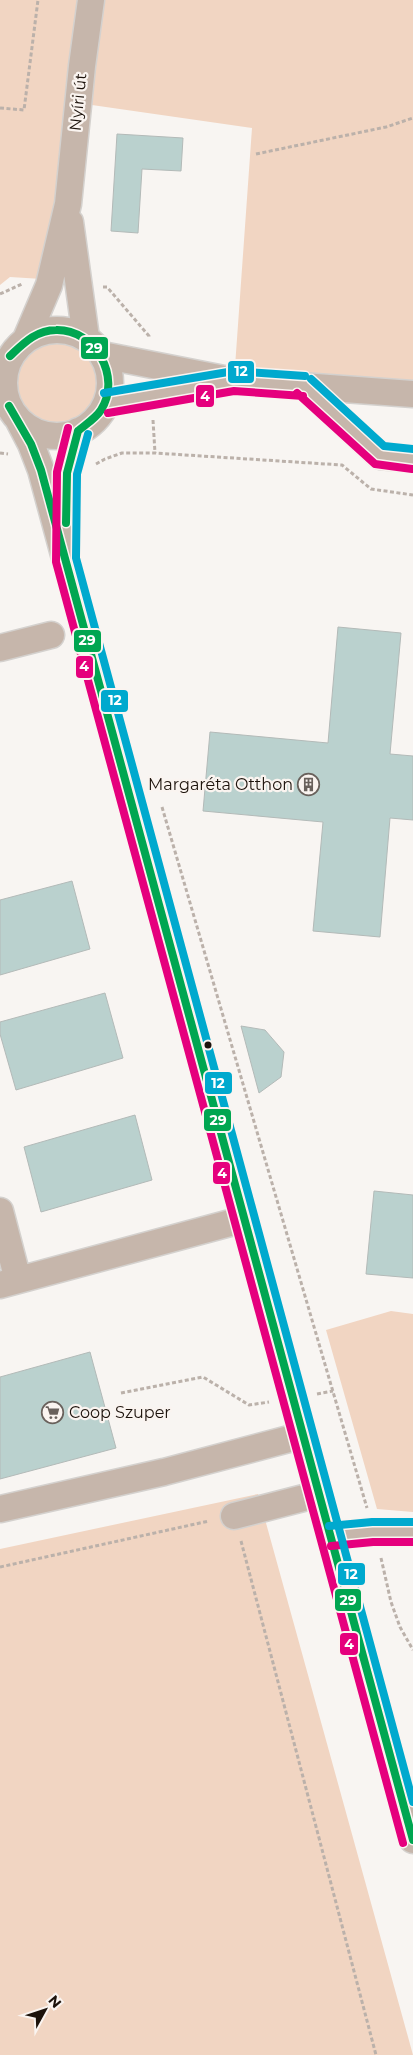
<svg xmlns="http://www.w3.org/2000/svg" width="413" height="2055" font-family="Montserrat,sans-serif">
  <style>
    .green { fill: #f1d5c2 }
    .building { fill: #bad1ce; stroke: #b3bab8 }
    .lines { fill: none; stroke-linecap: round; stroke-linejoin: round }
    .minor-casing { stroke: #d4d1ce; stroke-width: 29 }
    .path { stroke: #bbb1aa; stroke-width: 3; stroke-dasharray: 4 2.5; stroke-linecap: butt }
    .minor { stroke: #c6b6ab; stroke-width: 26 }
    .bus-1-casing { stroke: #faf4f0; stroke-width: 11 }
    .bus-2-casing { stroke: #faf4f0; stroke-width: 11 }
    .bus-3-casing { stroke: #faf4f0; stroke-width: 11 }
    .bus-1 { stroke: #00a651; stroke-width: 8 }
    .bus-2 { stroke: #e5007d; stroke-width: 8 }
    .bus-3 { stroke: #00a9ce; stroke-width: 8 }
    .bus-dot { fill: #1c120b; stroke: #faf4f0; stroke-width: 2 }
    .labels { text-anchor: middle; dominant-baseline: central; stroke-width: 4.5; stroke-linejoin: round; paint-order: stroke }
    .street-label { font-size: 16px; fill: #1c120b; stroke: #faf4f0 }
    .poi-label { font-size: 16px; fill: #1c120b; stroke: #faf4f0; text-anchor: end }
    .line-badge { stroke: #faf4f0; stroke-width: 2 }
    .badge-label { font-size: 14px; text-anchor: middle; font-weight: bold; fill: #fff }
  </style>
  <rect width="100%" height="100%" fill="#f8f5f2"/>
  <path class="green" d="M0,0H413V394L234,381L252,128L71,102L42,279L10,277L0,285Z
    M15 382a41 41 0 1 1 82 0a41 41 0 1 1-82 0Z
    M391,1311L413,1314V1512L377,1509L326,1330Z
    M258,1494L413,2055H0V1549Z"/>
  <path class="building" d="M117,134L183,138L181,171L142,169L138,233L111,231Z
    M338,627L401,633L390,754L413,756V820L390,818L380,937L313,931L323,822L203,811L210,732L328,743Z
    M72,881L90,949L0,975V900Z
    M105,993L123,1058L16,1090L0,1034V1022Z
    M241,1026L265,1030L284,1052L281,1077L259,1093Z
    M135,1115L152,1180L41,1212L24,1147Z
    M374,1191L413,1195V1278L366,1274Z
    M90,1352L116,1448L0,1479V1377Z"/>
  <g class="lines">
    <defs>
      <path id="minor" d="M70,222L86,338
        M4 383a53 53 0 1 1 106 0a53 53 0 1 1-106 0Z
        M26,339L49,285L68,204L82,66L91,0
        M102,355L234,381L413,394
        M304,386L380,456L413,459
        M106,403L219,383
        M18,419L31,444L41,470L413,1840
        M66,529L67,473L78,431
        M0,648L51,635
        M0,1211L18,1280
        M0,1285L245,1219
        M0,1509L164,1472L304,1435
        M234,1516L319,1494
        M330,1536L373,1532H413"/>
    </defs>
    <use href="#minor" class="minor-casing"/>
    <path class="path" d="M0,108L24,110L38,0
      M256,154L386,127L413,118
      M103,287H107L149,336V339
      M0,294L22,284
      M153,420L155,453
      M0,453L8,454
      M96,464L105,459L122,453H155L342,465L371,489L413,495
      M162,807L367,1508
      M121,1393L203,1377L249,1405L269,1402
      M317,1394L333,1391
      M241,1541L376,2055
      M381,1558L391,1602L400,1627L413,1650
      M0,1567L209,1521"/>
    <use href="#minor" class="minor"/>
    <defs>
      <path id="bus-1" d="M10,356C23,344 36,330 56,330C95,329 122,377 101,410C96,418 85,425 78,431
        M9,406L31,444L41,470L413,1840
        M66,523L67,473L78,431"/>
      <path id="bus-2" d="M297,393L375,464L412,469
        M108,413L234,391L303,396
        M68,428L57,472L56,562L403,1843
        M331,1546L373,1542H413"/>
      <path id="bus-3" d="M311,379L384,446L413,449
        M104,393L234,371L305,376
        M88,434L77,474L76,558L413,1802
        M329,1526L372,1522H413"/>
    </defs>
    <use href="#bus-1" class="bus-1-casing"/>
    <use href="#bus-2" class="bus-2-casing"/>
    <use href="#bus-3" class="bus-3-casing"/>
    <use href="#bus-1" class="bus-1"/>
    <use href="#bus-2" class="bus-2"/>
    <use href="#bus-3" class="bus-3"/>
  </g>
  <defs>
    <symbol id="building-ring" viewBox="-11 -11 22 22"><circle r="9.5" fill="#faf4f0" stroke="#69615c" stroke-width="1.5"/><path d="M-4-6H4V6H1V3H-1V6H-4ZM-2.5-4.3h1.7v1.8h-1.7ZM.8-4.3h1.7v1.8H.8ZM-2.5-1h1.7V.8h-1.7ZM.8-1h1.7V.8H.8Z" fill="#69615c"/></symbol>
    <symbol id="supermarket-ring" viewBox="-11 -11 22 22"><circle r="9.5" fill="#faf4f0" stroke="#69615c" stroke-width="1.5"/><path d="M-6-5.5h2.5l.6 2H6L4.5 2H-2.5L-4.4-4H-6ZM-1.5 3.2a1.3 1.3 0 1 0 .1 0ZM3 3.2a1.3 1.3 0 1 0 .1 0Z" fill="#69615c"/></symbol>
  </defs>
  <g fill-rule="evenodd">
    <use href="#building-ring" x="296" y="772" width="25" height="25"/>
    <use href="#supermarket-ring" x="40" y="1400" width="25" height="25"/>
  </g>
  <circle class="bus-dot" cx="208" cy="1045" r="4.5"/>
  <g class="labels">
    <g class="street-label">
      <text transform="translate(78 102) rotate(-84)">Nyíri út</text>
    </g>
    <g class="poi-label">
      <text x="293" y="784">Margaréta Otthon</text>
      <text x="69" y="1412" text-anchor="start">Coop Szuper</text>
    </g>
  </g>
  <g class="line-badge">
    <rect x="80" y="336" width="29" height="24" rx="5" fill="#00a651"/>
    <rect x="227" y="360" width="28" height="24" rx="5" fill="#00a9ce"/>
    <rect x="195" y="384" width="20" height="24" rx="5" fill="#e5007d"/>
    <rect x="73" y="629" width="29" height="24" rx="5" fill="#00a651"/>
    <rect x="75" y="655" width="19" height="24" rx="5" fill="#e5007d"/>
    <rect x="100" y="689" width="29" height="24" rx="5" fill="#00a9ce"/>
    <rect x="204" y="1071" width="29" height="24" rx="5" fill="#00a9ce"/>
    <rect x="203" y="1108" width="29" height="24" rx="5" fill="#00a651"/>
    <rect x="212" y="1161" width="19" height="24" rx="5" fill="#e5007d"/>
    <rect x="337" y="1562" width="29" height="24" rx="5" fill="#00a9ce"/>
    <rect x="334" y="1588" width="28" height="24" rx="5" fill="#00a651"/>
    <rect x="339" y="1632" width="20" height="24" rx="5" fill="#e5007d"/>
  </g>
  <g class="badge-label">
    <text x="94" y="353">29</text>
    <text x="241" y="376">12</text>
    <text x="205" y="401">4</text>
    <text x="87" y="645">29</text>
    <text x="84" y="671">4</text>
    <text x="115" y="705">12</text>
    <text x="218" y="1088">12</text>
    <text x="218" y="1125">29</text>
    <text x="222" y="1178">4</text>
    <text x="351" y="1579">12</text>
    <text x="348" y="1605">29</text>
    <text x="349" y="1649">4</text>
  </g>
  <g transform="translate(45 2010) rotate(50)" stroke="#faf4f0" stroke-width="4" paint-order="stroke">
  <path d="M0-4L9 19L0 12L-9 19Z" fill="#1c120b"/>
  <text y="-8" font-size="14" font-weight="bold" text-anchor="middle" fill="#1c120b">N</text>
  </g>
</svg>
